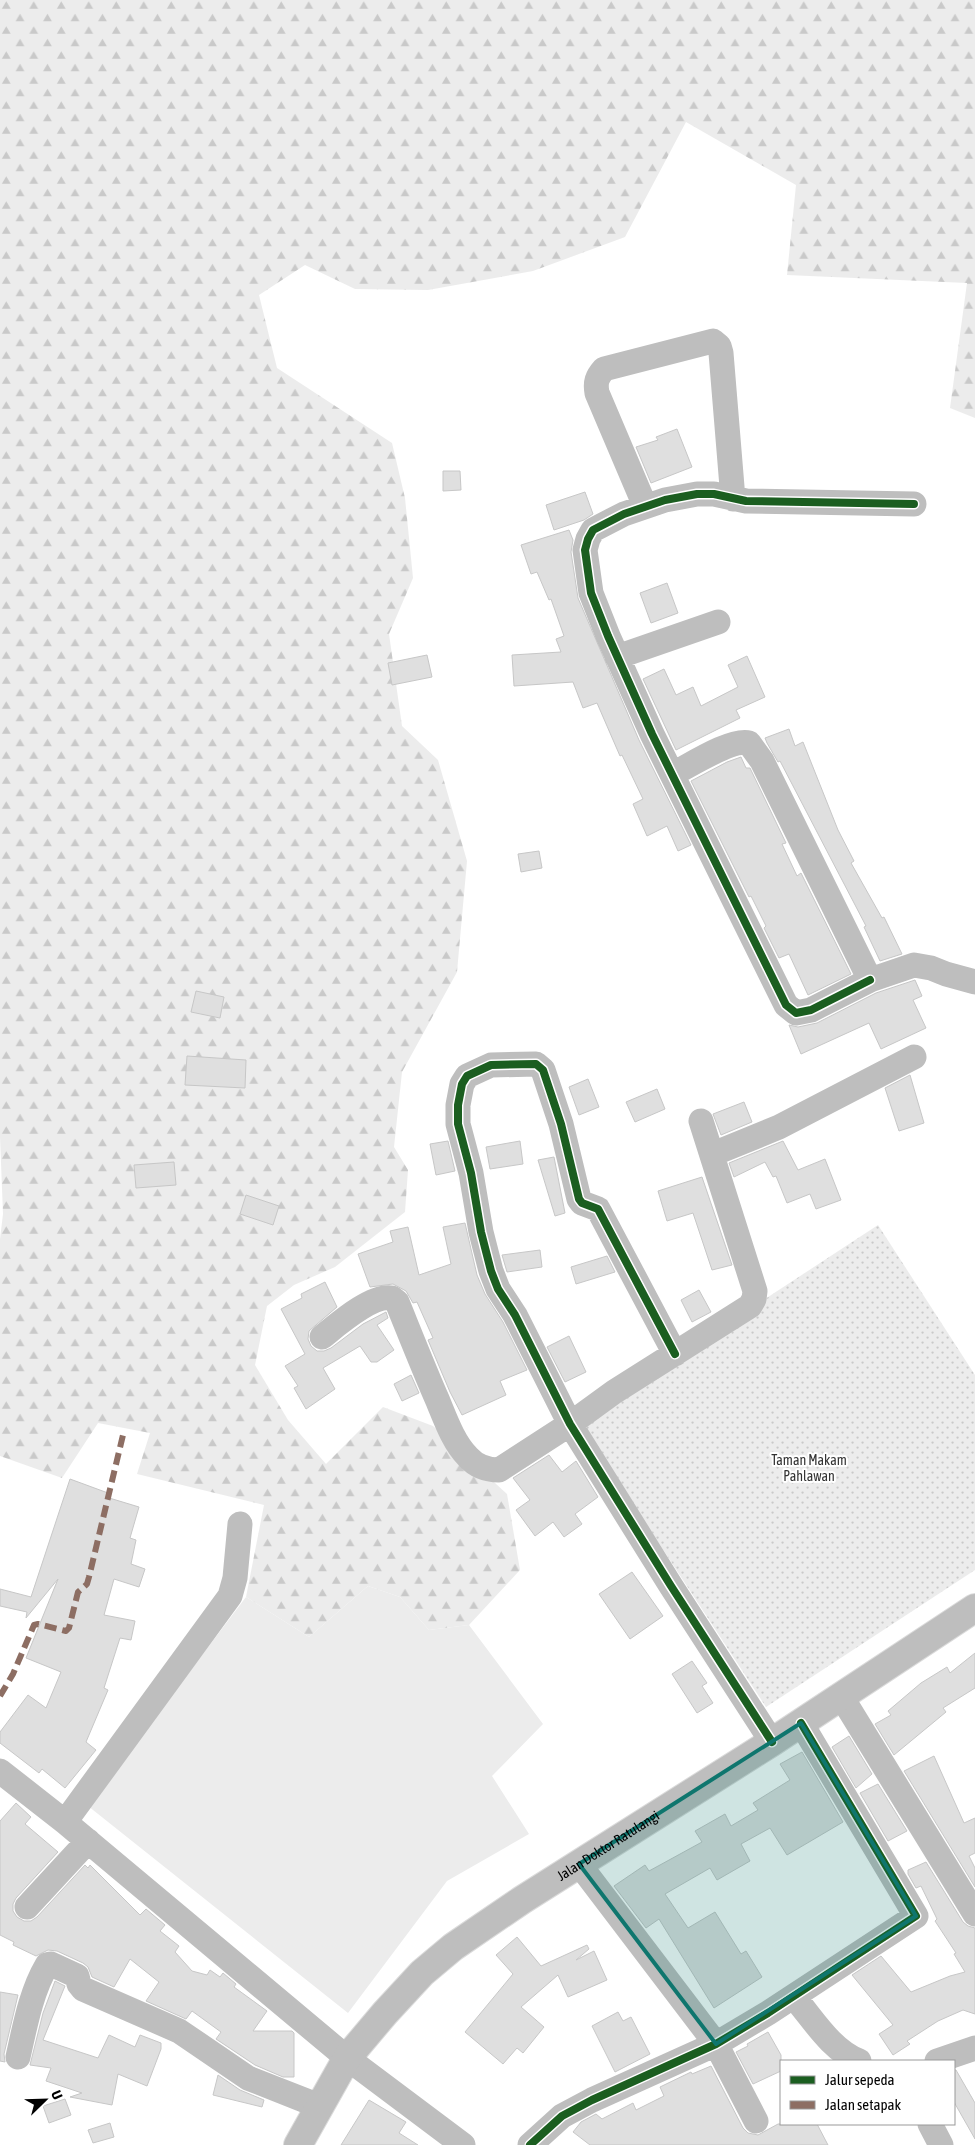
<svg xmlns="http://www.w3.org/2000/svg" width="975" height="2145" font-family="'Asap Condensed',sans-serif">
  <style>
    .green { fill: #ececec }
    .forest { fill: url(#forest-firs) }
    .park { fill: url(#park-dots) }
    .building { fill: #dfdfdf; stroke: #c7c7c7 }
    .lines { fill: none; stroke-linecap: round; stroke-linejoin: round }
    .highway-casing { stroke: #dbdbdb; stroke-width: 30 }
    .minor { stroke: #bebebe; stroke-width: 25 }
    .highway { stroke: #bebebe; stroke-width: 28 }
    .quiet { stroke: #8d6e63; stroke-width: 6; stroke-dasharray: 12 6; stroke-linecap: butt }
    .cycleway-casing { stroke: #fff; stroke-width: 11 }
    .cycleway { stroke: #1b5e20; stroke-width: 8 }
    .marked { fill: #0f766e; fill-opacity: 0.2; stroke: #0f766e; stroke-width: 4; stroke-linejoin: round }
    .labels { text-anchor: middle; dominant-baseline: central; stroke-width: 4; stroke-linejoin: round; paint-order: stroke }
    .park-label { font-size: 14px; fill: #333; stroke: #fff }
    .street-label { font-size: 14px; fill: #000; stroke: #fff }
  </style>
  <defs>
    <pattern id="forest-firs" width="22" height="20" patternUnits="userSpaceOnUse" patternTransform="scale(1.25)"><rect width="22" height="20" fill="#ececec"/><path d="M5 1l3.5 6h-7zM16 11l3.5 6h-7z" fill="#c9c9c9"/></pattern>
    <pattern id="park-dots" width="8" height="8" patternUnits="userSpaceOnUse" patternTransform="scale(1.25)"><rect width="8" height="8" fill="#ececec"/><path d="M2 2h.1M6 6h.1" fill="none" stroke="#c9c9c9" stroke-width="1.8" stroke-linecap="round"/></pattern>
  </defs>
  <rect width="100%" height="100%" fill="#fff"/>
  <path class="green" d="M368,1586L400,1597L429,1630L469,1625L543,1724L492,1776L529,1834L447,1881L348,2013L88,1806L246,1597L309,1637Z"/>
  <path class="forest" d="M0,0H975V418L950,408L967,283L787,275L796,185L686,122L625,237L533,271L428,290L355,289L305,265L259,295L277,368L392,443L405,498L413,578L389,634L402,726L438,760L467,861L457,972L402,1072L394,1147L408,1170L405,1212L335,1267L294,1285L267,1306L255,1365L288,1420L326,1464L383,1407L433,1426L507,1494L520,1570L469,1625L429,1630L400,1597L368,1586L309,1637L246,1597L264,1505L137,1474L150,1433L98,1423L62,1478L0,1456V1239L3,1214L0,1137Z"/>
  <path class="park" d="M878,1225L975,1375V1570L766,1707L579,1421Z"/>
  <path class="building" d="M677,429L692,467L651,483L636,447L658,440L656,437Z
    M443,471H460L461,490L443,491Z
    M585,492L593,514L584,520L554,530L546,505Z
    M569,530L573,540L571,552L578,598L639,740L691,845L678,851L667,826L647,836L633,804L643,799L622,755L620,756L597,703L583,708L573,682L514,686L512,655L561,652L556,639L564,636L551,599L549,600L537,572L531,574L521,545Z
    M667,583L678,613L651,623L640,593Z
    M427,655L432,677L392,685L388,663Z
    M747,656L765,697L736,710L740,718L676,750L643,679L664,669L676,695L693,687L701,706L738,687L728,665Z
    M789,729L795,746L803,742L838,830L854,861L851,863L882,918L884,917L902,954L880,961L864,927L866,926L780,761L778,762L767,743L765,738Z
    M741,757L746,768H750L786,843L782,844L797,876L801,873L851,974L808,995L789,954L779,958L764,928L766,926L751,896L749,897L691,781L727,762Z
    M539,851L542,868L521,872L518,854Z
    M915,980L922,996L913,1000L926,1028L881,1049L869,1023L801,1054L789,1025L798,1027L817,1023L876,993Z
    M196,991L224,997L220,1018L191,1012Z
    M187,1056L246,1060L245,1088L185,1085Z
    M910,1075L924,1123L899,1131L885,1088Z
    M588,1079L599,1107L579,1115L569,1087Z
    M657,1089L665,1109L635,1122L626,1102Z
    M744,1102L752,1122L721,1135L713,1114Z
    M448,1141L455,1171L436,1175L430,1144Z
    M520,1141L523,1164L490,1169L486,1147Z
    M783,1141L798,1170L825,1159L841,1200L816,1209L810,1194L787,1203L776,1176L773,1177L765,1162L734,1177L729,1163Z
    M554,1157L565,1213L555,1216L538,1160Z
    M174,1162L176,1185L136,1188L134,1165Z
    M702,1177L732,1265L712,1270L693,1213L667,1221L658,1191Z
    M246,1195L279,1206L273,1225L240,1214Z
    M465,1223L477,1275L485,1294L503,1322L527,1370L500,1381L506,1395L462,1415L450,1392L428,1340L433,1338L417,1302L413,1303L406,1291L393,1284L370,1287L358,1254L393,1242L390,1231L408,1227L419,1275L451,1264L443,1227Z
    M540,1250L542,1267L507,1272L502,1255Z
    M607,1256L615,1272L576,1284L571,1267Z
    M325,1282L337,1307L309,1331L308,1339L311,1346L317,1351H324L331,1348L363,1324L386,1312L388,1318L377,1325L394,1350L377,1362H371L360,1346L323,1368L335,1389L306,1409L294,1388L298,1386L285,1366L305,1354L281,1309L302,1298L301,1294Z
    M699,1290L711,1312L692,1322L681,1300Z
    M569,1336L586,1372L565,1382L547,1347Z
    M411,1375L419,1393L402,1401L394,1384Z
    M549,1455L562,1472L576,1461L598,1497L575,1514L582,1524L564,1537L553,1522L535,1536L516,1510L530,1500L513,1478Z
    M70,1479L108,1493L106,1497L139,1507L130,1538L136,1540L131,1564L145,1569L139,1587L114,1579L104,1615L135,1621L131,1640L120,1638L104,1688L108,1690L86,1742L96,1750L65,1788L42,1769L39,1773L0,1743V1732L28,1695L46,1708L61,1672L26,1658L58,1579L26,1618L27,1612L0,1606V1589L31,1597Z
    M632,1572L663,1616L630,1639L599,1594Z
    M975,1653V1688L943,1708L946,1712L894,1755L875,1724L891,1715L888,1711L921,1683L947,1667L950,1673Z
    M692,1661L707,1683L702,1686L713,1703L697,1713L672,1674Z
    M849,1736L872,1774L856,1788L832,1747Z
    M802,1752L843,1822L787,1855L770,1828L741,1844L750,1861L717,1880L710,1868L665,1894L688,1928L715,1912L741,1954L746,1951L762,1977L714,2008L659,1919L646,1928L614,1886L645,1865L649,1871L702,1842L695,1831L725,1814L731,1826L758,1810L753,1803L790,1780L780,1764Z
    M934,1756L964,1823L975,1818V1853L969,1856L975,1868V1887L904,1771Z
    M878,1784L907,1831L888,1841L860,1793Z
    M16,1803L31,1817L25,1824L58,1852L16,1898L13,1904V1911L17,1917L24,1921H31L37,1917L85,1865L88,1868L90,1865L140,1915L146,1909L165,1925L160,1931L179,1946L175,1952L192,1971L207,1975L210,1970L220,1977L223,1973L236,1984L234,1987L267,2011L253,2031H292L294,2033V2077H283L255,2065L216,2039L221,2032L192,2011L186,2019L146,2001L159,1982L130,1959L114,1987L92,1977L88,1967L83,1963L57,1951L48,1950L36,1956L13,1945L14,1942L0,1935V1821Z
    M926,1862L963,1922L968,1926L975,1928V2014L963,2010L938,2021L907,2041L910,2044L893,2055L879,2034L893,2025L852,1975L881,1956L911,1992L950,1976L965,1972L954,1954L956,1953L935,1921L937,1919L921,1886L916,1888L908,1874V1870Z
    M517,1937L541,1966L587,1945L589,1949L576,1960L594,1951L607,1980L568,1997L558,1975L521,2007L544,2027L523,2053L517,2048L503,2064L465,2032L513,1974L496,1955Z
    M55,1981L65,1986L43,2040L98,2058L109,2035L135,2047L140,2035L161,2043V2049L147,2086L118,2074L112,2105L70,2097L82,2093L46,2081L51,2068L30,2065L43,2013Z
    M0,1992L18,1995L4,2054L5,2062L0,2061Z
    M618,2012L623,2021L631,2017L650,2054L615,2072L592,2026Z
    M768,2032L781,2055V2071L753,2084L736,2052L748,2046L747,2044Z
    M711,2066L743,2128L748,2133L758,2135L778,2124H817L828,2145H590L573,2132L581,2122L596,2114L602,2119L633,2103L636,2110L664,2096L660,2087L691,2072L692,2074Z
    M954,2070H956L975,2103V2139L954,2102Z
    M218,2075L240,2090L264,2100L262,2107L213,2095Z
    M65,2099L71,2115L49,2123L43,2106Z
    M369,2100L406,2122L399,2133L418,2145H341Z
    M110,2123L114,2137L93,2143L88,2130Z"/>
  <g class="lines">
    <defs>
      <g id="highway">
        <path id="s1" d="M298,2145L347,2058L385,2013L422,1973L453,1947L522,1900L772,1742L975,1608"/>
      </g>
    </defs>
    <use href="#highway" class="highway-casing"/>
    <path class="minor" d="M645,506L597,393C595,382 597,377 604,369L713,341L719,346L721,353L733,499
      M617,657L718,622
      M673,774C689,766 732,738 749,743L762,761L870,980L914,965L931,968L946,974L975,982
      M870,980L811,1010L796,1013L786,1005L652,734L608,636L591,593L585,550L588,539L593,530L624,514L665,500L697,494H714L746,501L914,504
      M713,1154L779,1127L914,1057
      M322,1337C337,1325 372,1294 392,1298L397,1302C410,1334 423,1367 437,1399C445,1418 453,1442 468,1457C476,1466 487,1470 499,1470L570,1424L614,1392L750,1306L754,1299L755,1291L701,1121
      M675,1354L598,1209L582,1203L579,1199L561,1124L543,1070L536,1064L491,1065L467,1076L462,1084L458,1105V1124L471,1173L481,1232L491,1271L498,1289L515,1315L570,1424L671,1586L772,1742
      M841,1696L975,1914
      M0,1771L65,1822L347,2058L463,2145
      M65,1822L230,1596L235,1578L240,1524
      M579,1864L716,2044L756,2121
      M27,1907L88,1841
      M794,1997C813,2019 831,2050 859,2061
      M18,2057C25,2026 31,1992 47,1965L51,1964L77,1976L79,1984L83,1989L179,2031L248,2078L319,2106
      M937,2061L975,2048
      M930,2124L941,2145
      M530,2145L562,2116L592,2100L716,2044L768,2013L916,1916L801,1723"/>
    <use href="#highway" class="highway"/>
    <path class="quiet" d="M0,1696L13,1674L34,1625L38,1624L66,1631L69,1628L78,1592L87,1584L89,1577L123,1435"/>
    <defs>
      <path id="cycleway" d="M870,980L811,1010L796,1013L786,1005L652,734L608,636L591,593L585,550L588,539L593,530L624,514L665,500L697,494H714L746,501L914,504
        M675,1354L598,1209L582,1203L579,1199L561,1124L543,1070L536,1064L491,1065L467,1076L462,1084L458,1105V1124L471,1173L481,1232L491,1271L498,1289L515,1315L570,1424L671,1586L772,1742
        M530,2145L562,2116L592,2100L716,2044L768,2013L916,1916L801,1723"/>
    </defs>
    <use href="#cycleway" class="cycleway-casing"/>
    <use href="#cycleway" class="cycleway"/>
  </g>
  <path class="marked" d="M801,1723L916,1916L716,2044L579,1864Z"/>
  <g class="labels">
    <g class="park-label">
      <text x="809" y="1460">Taman Makam<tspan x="809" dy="16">Pahlawan</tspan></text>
    </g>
    <g class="street-label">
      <text stroke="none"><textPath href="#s1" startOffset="439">Jalan Doktor Ratulangi</textPath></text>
    </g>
  </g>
  <rect x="780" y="2060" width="175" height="65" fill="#ffffff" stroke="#999999"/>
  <rect x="790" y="2076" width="25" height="8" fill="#1b5e20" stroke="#999999"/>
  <text x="825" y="2085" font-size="15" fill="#000000">Jalur sepeda</text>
  <rect x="790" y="2101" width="25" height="8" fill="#8d6e63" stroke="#999999"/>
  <text x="825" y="2110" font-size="15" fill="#000000">Jalan setapak</text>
  <g transform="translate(45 2100) rotate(67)" stroke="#ffffff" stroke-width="4" paint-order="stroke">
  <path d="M0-4L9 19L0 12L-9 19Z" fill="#000000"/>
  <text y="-8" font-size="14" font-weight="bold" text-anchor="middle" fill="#000000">U</text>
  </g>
</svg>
